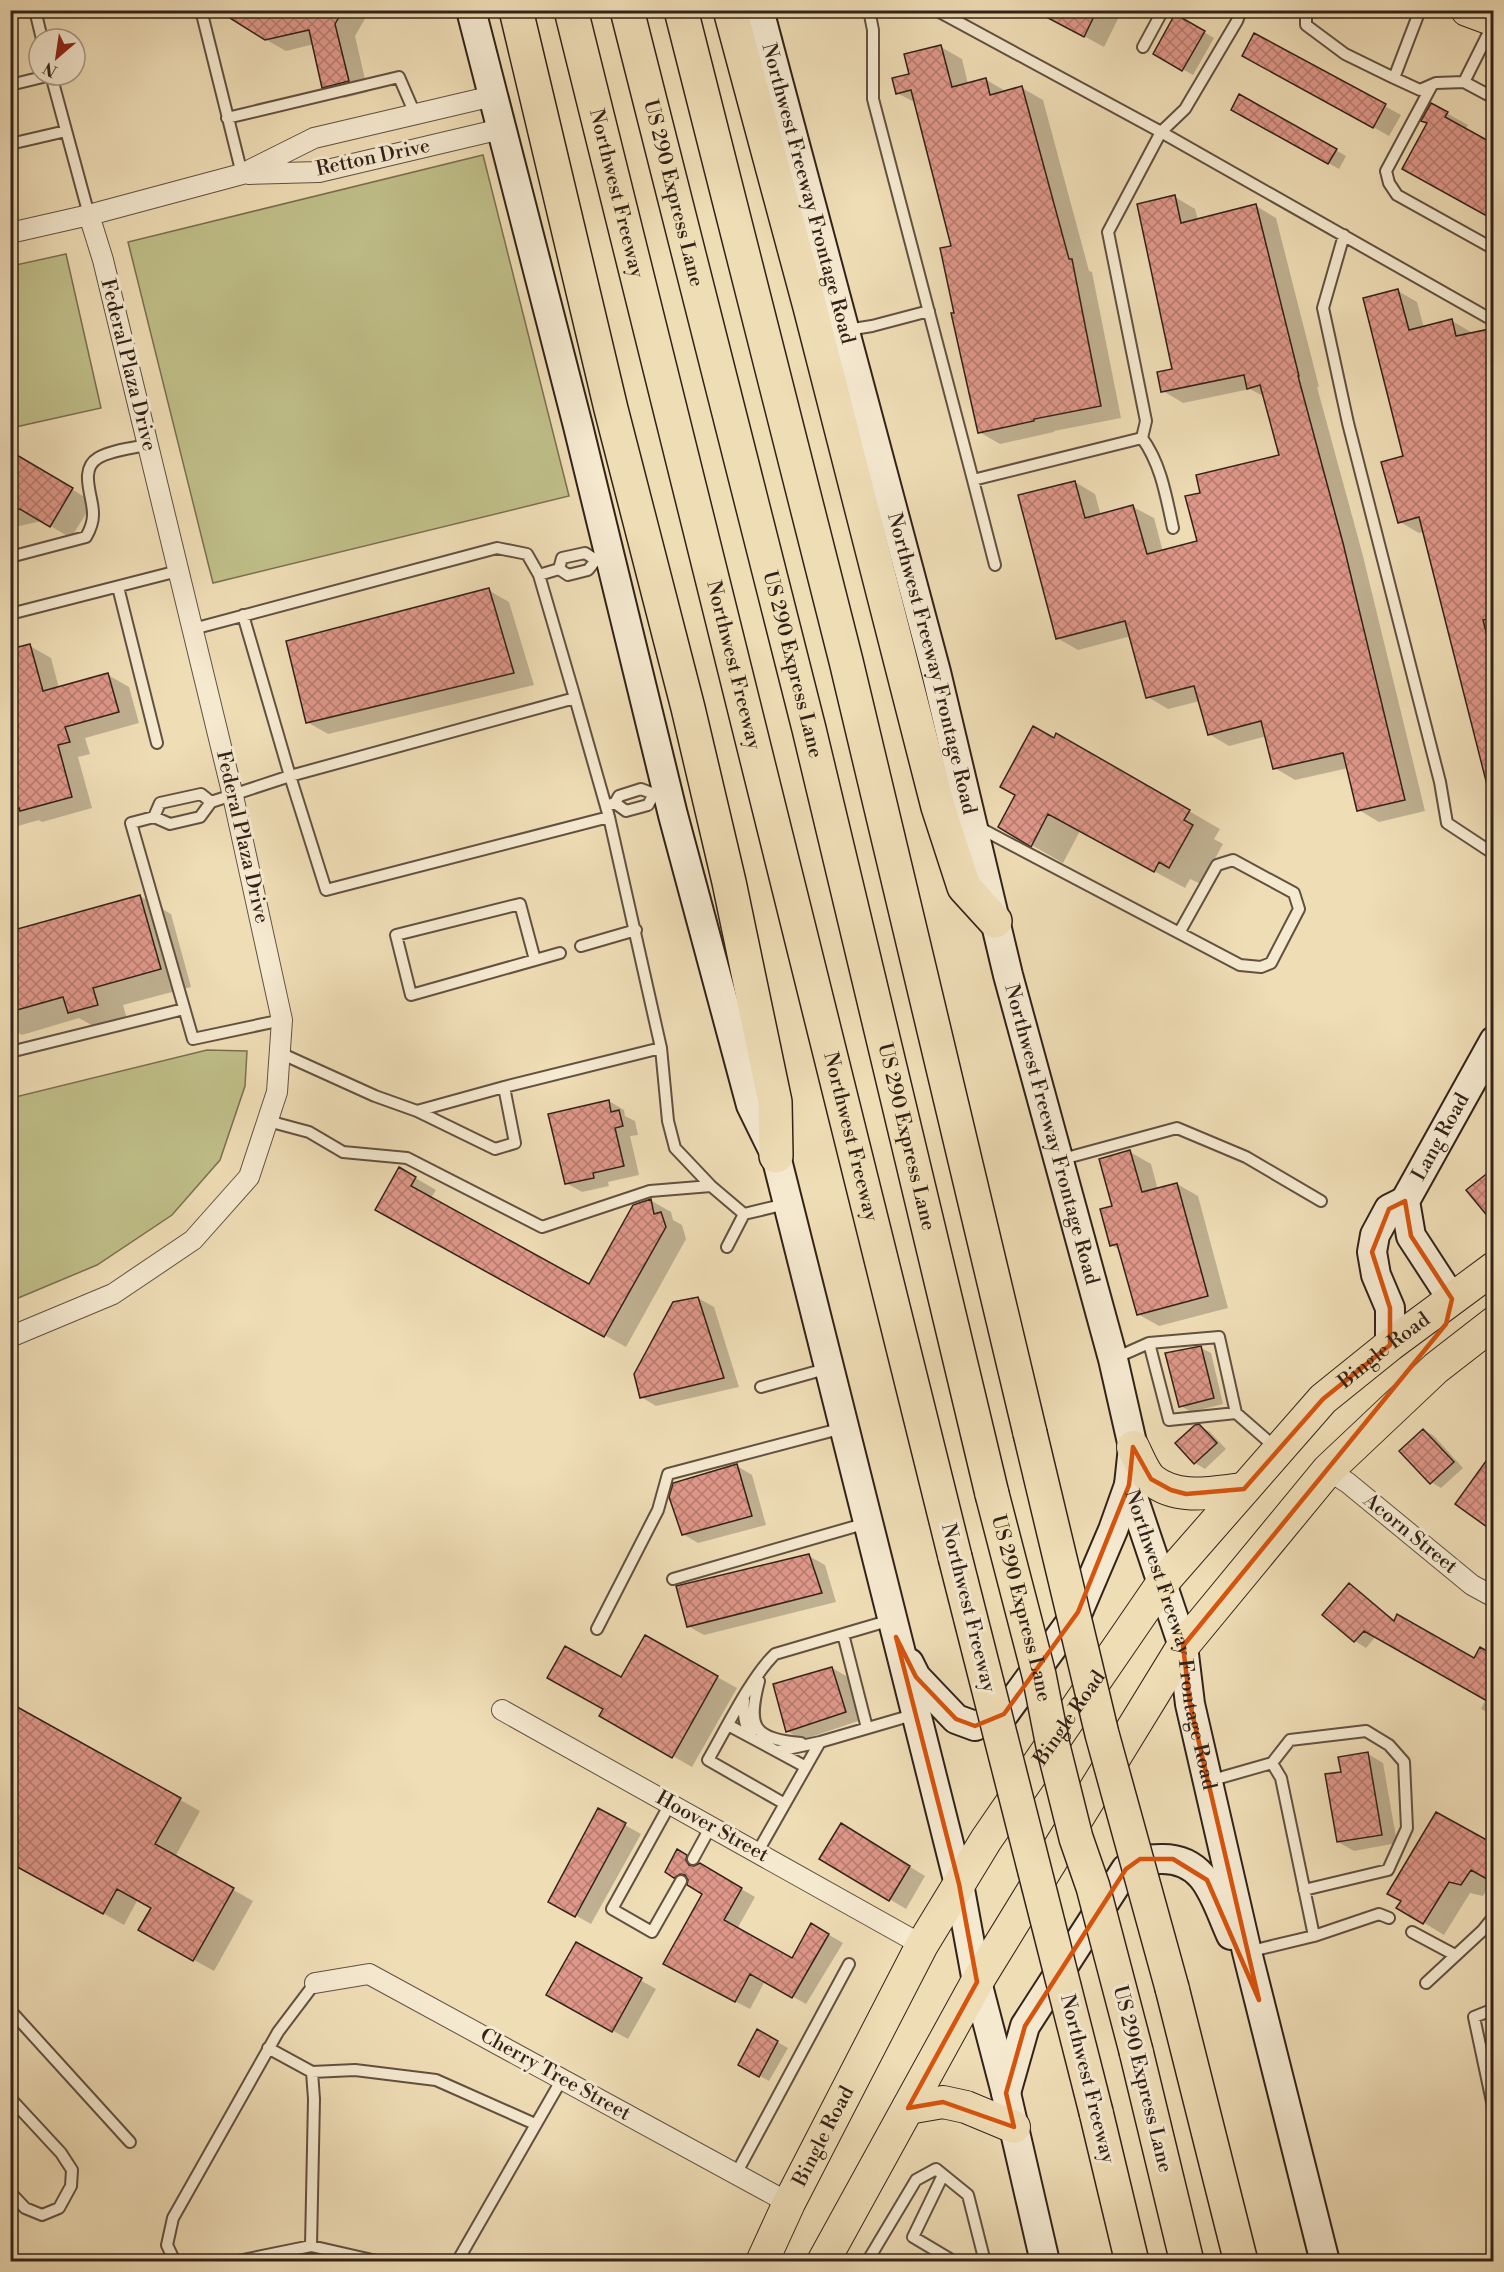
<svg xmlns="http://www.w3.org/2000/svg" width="1504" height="2272" font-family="'Libre Bodoni',serif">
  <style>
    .green { fill: #c0bf89; stroke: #7a7050; stroke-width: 1.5 }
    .shadow { fill: #0003; fill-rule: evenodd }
    .building { fill: url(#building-cross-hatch); stroke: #332218; stroke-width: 1.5 }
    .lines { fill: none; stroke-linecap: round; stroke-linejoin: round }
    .lane-casing { stroke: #625140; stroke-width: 14 }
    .street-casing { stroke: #625140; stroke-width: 22 }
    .secondary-casing { stroke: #332218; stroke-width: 32 }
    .primary-casing { stroke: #332218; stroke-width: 34 }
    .highway-casing { stroke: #332218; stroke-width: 36 }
    .lane { stroke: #f5e9d0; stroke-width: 10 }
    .street { stroke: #f5e9d0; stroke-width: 20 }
    .secondary { stroke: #f5e9d0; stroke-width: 28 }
    .primary { stroke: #efddb6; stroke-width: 32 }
    .highway { stroke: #efddb6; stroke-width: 33 }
    .highway-bridge-casing { stroke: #332218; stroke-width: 36; stroke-linecap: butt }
    .highway-bridge { stroke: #efddb6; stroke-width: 33 }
    .marked { fill: none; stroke: #d6540d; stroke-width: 4.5; stroke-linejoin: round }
    .labels { text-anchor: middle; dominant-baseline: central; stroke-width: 6; stroke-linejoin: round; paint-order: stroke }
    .street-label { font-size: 20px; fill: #332218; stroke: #f5e9d0 }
  </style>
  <defs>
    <pattern id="building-cross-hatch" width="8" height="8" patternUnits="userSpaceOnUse" patternTransform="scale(1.5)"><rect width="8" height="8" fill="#df9789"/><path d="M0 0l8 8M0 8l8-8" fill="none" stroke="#b57b6f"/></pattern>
  </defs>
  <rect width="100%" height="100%" fill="#efddb6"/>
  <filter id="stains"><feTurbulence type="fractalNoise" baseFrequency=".00333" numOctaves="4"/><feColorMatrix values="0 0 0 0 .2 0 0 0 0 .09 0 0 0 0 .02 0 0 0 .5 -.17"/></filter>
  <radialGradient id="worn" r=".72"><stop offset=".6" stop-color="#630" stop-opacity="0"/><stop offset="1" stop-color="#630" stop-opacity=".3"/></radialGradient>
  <path class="green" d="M483,155L569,496L213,583L128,242Z
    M66,254L101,408L11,428V266Z
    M207,1050L247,1051L245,1086L220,1160L172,1215L97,1265L11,1301V1098Z"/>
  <path class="shadow" d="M235,10H370L355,36L368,92L344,98L324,87L314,44L286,51L265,39Z
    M1036,10H1121L1122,11L1104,47Z
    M1176,16L1214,38L1193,75L1155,54Z
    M1255,35L1401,115L1389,136L1244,55Z
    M941,47L962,59L968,84L985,79L1007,92L1022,88L1043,100L1089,271L1092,272L1121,418L1054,431V432L1000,444L979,432L956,314L952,247L916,103L897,93L910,75Z
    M1240,96L1346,156L1339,169L1233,109Z
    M1432,105L1468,125L1465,130L1429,123Z
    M1175,197L1195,209L1198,220L1256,206L1276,218L1319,387H1317L1363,556L1425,811L1379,822L1359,810L1348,768L1295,780L1275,768L1267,736L1229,746L1209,734L1200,701L1168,709L1148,697L1131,636L1078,650L1057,638L1075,482L1095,494L1101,516L1133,507L1154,518L1163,552L1199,542L1202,494L1280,457L1265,397L1250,389L1183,403L1163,391L1174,370Z
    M1398,291L1417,302L1424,328L1452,321L1471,332V334L1493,330L1494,784L1424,532L1419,533L1400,522L1405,457Z
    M10,452L93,502L71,538L42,521L10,528Z
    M488,590L509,602L534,685L328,734L307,722Z
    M30,646L51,658L59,688L108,675L129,687L139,723L85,738L90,754L78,757L92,808L42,822L39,820L11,828L10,651Z
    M1057,735L1220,829L1214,839L1223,844L1201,884L1190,879L1185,888L1080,831L1063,863L1000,827Z
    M140,896L171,914L191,987L123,1005L128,1022L100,1030L79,1018L22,1035L10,1028V932Z
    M609,1101L624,1110L625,1116L635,1121L638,1135L630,1136L639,1175L608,1182L609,1186L582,1192L566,1183Z
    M1130,1152L1151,1164L1158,1190L1177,1184L1198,1196L1228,1308L1159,1326L1138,1314L1120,1250L1111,1245L1113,1207Z
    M400,1169L436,1190L431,1198L589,1286L650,1200L671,1212L673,1220L682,1225L686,1239L626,1347L398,1221Z
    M698,1298L714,1307L739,1387L656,1406L641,1397Z
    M1201,1348L1211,1353L1223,1404L1191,1412L1181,1406Z
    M1199,1426L1210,1432L1226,1449L1205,1469L1195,1463L1177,1444Z
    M1424,1430L1434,1436L1463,1468L1441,1488L1431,1482Z
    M1494,1465V1530L1457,1504Z
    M737,1466L752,1475L766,1525L698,1543L683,1534Z
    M809,1556L825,1565L836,1602L704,1635L688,1626Z
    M1349,1585L1360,1591L1395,1621L1475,1660L1494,1657V1716L1481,1709L1486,1699L1376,1636L1366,1648L1355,1641L1324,1615Z
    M645,1637L737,1688L692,1767L601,1715Z
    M832,1668L848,1677L861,1720L802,1740L787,1731Z
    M10,1705L200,1811L175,1857L253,1901L214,1971L140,1930L153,1908L138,1899L124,1925L10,1861Z
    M1368,1754L1383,1763L1397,1843L1354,1851L1338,1842L1342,1773Z
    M598,1810L641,1834L591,1924L566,1910Z
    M856,1834L925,1876L906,1909L821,1858Z
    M1494,1846L1492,1881L1483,1896L1470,1893L1444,1935L1398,1907Z
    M678,1852L755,1897L737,1929L792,1960L812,1925L843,1943L806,2004L765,1981L750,2009L679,1972L704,1893L667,1872ZM677,1870L688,1876V1880L676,1873Z
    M576,1944L656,1989L628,2039L548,1995Z
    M758,2031L788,2048L769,2081L740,2065Z"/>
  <path class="building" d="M217,10H343L335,24L349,81L322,88L309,30L265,40Z
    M1033,10H1097L1084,37Z
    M1175,14L1205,31L1182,71L1153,54Z
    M1254,33L1386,104L1373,128L1242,56Z
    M941,45L952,87L986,78L990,95L1022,86L1069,259H1072L1101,406L1034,419V421L978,433L951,313H954L940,248L951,246L911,90L896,94L892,78L909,74L904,54Z
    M1239,94L1337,149L1328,164L1231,110Z
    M1431,103L1448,112L1445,117L1494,144V220L1402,169L1427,123L1421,121Z
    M1175,195L1181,223L1256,204L1299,376H1298L1343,543L1405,800L1357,811L1343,753L1273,769L1261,721L1208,735L1194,686L1146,698L1125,621L1056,639L1018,495L1075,481L1085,518L1133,505L1147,554L1197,541L1185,496L1200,493L1196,475L1279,455L1260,385L1247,389L1244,375L1161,392L1157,372L1172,369L1137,204Z
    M1398,289L1409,330L1452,319L1456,336L1494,328V618L1483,620L1494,662V784L1487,785L1419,517L1398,523L1381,462L1403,456L1363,298Z
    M10,451L73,488L50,527L20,509L10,512Z
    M489,588L514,673L306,723L286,641Z
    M30,644L43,691L108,673L119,712L65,727L70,742L58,745L72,797L20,811L19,808L10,811V649Z
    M1033,726L1054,738L1056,733L1190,810L1184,820L1193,825L1169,868L1159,862L1154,872L1048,814L1031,847L998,827L1015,795L1000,787Z
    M140,895L161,969L93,988L98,1005L68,1013L63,997L10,1012V931Z
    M609,1100L611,1112L619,1110L623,1126L615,1128L624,1166L593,1173L594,1178L565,1184L548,1114Z
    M1130,1150L1142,1192L1177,1183L1208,1296L1137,1315L1117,1244L1110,1246L1100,1209L1112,1206L1099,1159Z
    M399,1167L416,1177L411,1186L589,1284L633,1205L651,1199L654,1214L661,1212L666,1227L604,1337L375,1210Z
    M1494,1168V1224L1466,1190Z
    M698,1297L724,1378L640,1398L634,1374L673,1302Z
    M1201,1346L1214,1398L1179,1407L1165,1353Z
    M1199,1424L1217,1443L1194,1464L1175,1443L1195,1425Z
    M1423,1429L1454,1462L1430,1484L1399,1451Z
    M1494,1450V1517L1487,1527L1455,1504Z
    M737,1464L752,1516L682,1535L669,1497L673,1483Z
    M809,1554L822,1593L687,1627L676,1586Z
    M1349,1583L1394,1621L1397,1614L1474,1658L1480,1647L1494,1655V1705L1364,1631L1354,1642L1322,1615Z
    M645,1635L718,1676L672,1758L599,1716L603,1709L547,1678L565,1646L621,1677Z
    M832,1667L846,1712L786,1732L773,1684Z
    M10,1703L181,1798L155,1844L234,1888L193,1961L138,1930L151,1908L117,1889L103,1914L10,1863Z
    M1368,1752L1382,1835L1337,1842L1325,1774L1341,1772L1338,1757Z
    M598,1808L626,1823L575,1917L548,1902Z
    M1436,1812L1494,1844V1883L1471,1870L1461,1885L1449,1882L1423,1924L1396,1908L1401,1901L1387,1894Z
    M841,1823L910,1866L889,1901L819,1859Z
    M677,1849L687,1855L686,1860L689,1865L694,1866L700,1863L742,1888L724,1920L792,1958L811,1923L829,1934L792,1998L750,1974L735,2002L663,1964L702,1894L687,1885L688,1880L685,1875L680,1874L674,1878L665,1872Z
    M576,1942L642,1978L612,2032L546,1995Z
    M757,2029L778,2041L759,2077L738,2065Z"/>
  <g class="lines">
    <defs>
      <path id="lane" d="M35,10L42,39
        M201,10L242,174
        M869,10L873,30V99L973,480L1142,438L1146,421L1108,232L1161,132L1185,109L1237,21L1241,10
        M936,10L1161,132L1494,321
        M1306,10V25L1345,54L1394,78
        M1420,10L1394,78L1420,90L1436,83L1464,82
        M1493,24L1464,82L1494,98
        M1143,47L1163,10
        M51,75L89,215
        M10,85L51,75
        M1431,87L1386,171L1389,183L1397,195L1494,249
        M227,118L399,77L415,114
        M10,144L66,131
        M1344,235L1323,308L1348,423L1440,782L1447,823L1494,854
        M847,330L872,326L929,311
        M1142,438C1161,464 1166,496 1173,528
        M973,480L995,565
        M10,557L86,537C90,530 93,523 93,515C94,498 78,470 98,458C112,450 132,448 148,445
        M559,569L562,558L585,553L596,560
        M539,575L575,698
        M118,587L157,743
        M10,614L178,571
        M243,615L290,776L326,890L609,817L575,698L290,776L211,802L200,817L170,824L154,817L131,823L193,1039L282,1020
        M193,629L497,548L527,554L539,575L559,569L568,575L588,570L596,560L609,557
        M615,803L626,811L648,805L654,794
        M606,806L615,803L619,796L641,789L654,794L665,792
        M154,817L160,803L201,794L211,802
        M609,817L661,1048L668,1121L675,1148L711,1186L744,1214
        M978,827L1240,965L1261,967L1271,963L1299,909L1294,893L1233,860L1217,865L1179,933
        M581,946L636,930
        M535,960L520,904L396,935L411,995L560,953
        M10,1052L184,1009
        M280,1053L375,1096L417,1111L504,1087L661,1048
        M417,1111L495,1149L515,1143L504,1087
        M268,1121L309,1132L343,1152L407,1158L542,1227L650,1191L711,1186
        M1059,1160L1177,1128L1246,1157L1321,1201
        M727,1247L744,1214L786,1204
        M1149,1343L1219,1337L1236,1413
        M1113,1359L1149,1343L1169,1420L1236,1413L1276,1448
        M761,1387L829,1368
        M673,1579L867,1523
        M597,1629L658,1510L668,1474L843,1428
        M843,1634L867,1728
        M759,1681C747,1727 753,1739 801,1743
        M744,1700C743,1714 744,1725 752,1737
        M728,1725L806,1767
        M778,1751L820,1742L916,1714
        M1272,1763L1290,1740L1366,1731L1389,1745L1404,1762L1407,1828L1388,1870L1304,1890
        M1209,1781L1272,1763L1281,1778L1314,1936
        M670,1804L612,1909L652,1932L681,1881
        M785,1804L708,1760C726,1729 751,1677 775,1654L891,1620
        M757,1853L820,1742
        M693,1859L711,1826
        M1412,1932L1455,1955
        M1247,1952L1314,1936L1379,1914L1389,1918
        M1426,1983L1482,1931L1494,1916
        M1494,2009L1474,2017L1494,2111
        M10,2010L130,2142
        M268,2048L312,2072L314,2099L311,2246
        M312,2072L355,2070L436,2080L535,2124
        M10,2098L61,2153L72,2170L71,2186L59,2208L42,2215L25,2208L10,2192
        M736,2174L849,1964
        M943,2175L913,2237L955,2262
        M175,2262L167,2245L173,2218L278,2032L315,1983
        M233,2262L311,2246L381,2262
        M457,2262L562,2079
        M867,2262L916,2180L936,2169L968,2195L985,2262"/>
      <path id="street" d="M248,174L319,172L501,129
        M10,233L89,215L242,174L314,138L493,96
        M10,1337L113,1294L193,1240L249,1177L277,1092L282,1020L233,796L103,260L89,215
        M1328,1470L1348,1483L1472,1585L1494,1597
        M502,1710L922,1945
        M315,1983L369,1974L789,2203"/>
      <g id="secondary">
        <path d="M471,10L578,426L673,815L751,1105L776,1156L959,1884L977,1982L1006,2093L1045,2262"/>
        <path id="s1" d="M759,10L936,672L1008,975L1113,1359L1133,1447L1129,1485L1183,1646L1190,1704L1247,1952L1325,2262"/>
        <path id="s2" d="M1452,1299L1411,1236L1405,1201L1494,1041"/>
        <path d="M1390,1345V1308L1376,1275L1372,1252L1375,1235L1389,1209L1405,1201"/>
        <path d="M909,1663L916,1677L956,1719L975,1726L1004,1714L1078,1612L1113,1530L1129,1485"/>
        <path d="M1006,2093L1025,2026L1126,1869C1140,1859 1144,1859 1161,1859C1207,1858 1215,1900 1231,1935"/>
      </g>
      <g id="primary">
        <path d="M1467,10L1494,20"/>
        <path d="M1133,1447C1138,1457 1144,1473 1152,1480C1178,1501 1213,1492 1244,1489"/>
        <path d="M908,2108L943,2102L966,2107L1014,2127"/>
        <path id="s3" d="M762,2262L789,2203L922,1945L986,1840L1163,1582L1323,1399L1390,1345L1494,1268"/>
        <path d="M823,2262L977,1982L1183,1646L1328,1470L1436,1368L1494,1323"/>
      </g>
      <g id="highway">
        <path d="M516,10L611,409L688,708L729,882L775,1102L776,1156"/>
        <path id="s4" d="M571,10L955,1557"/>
        <path id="s5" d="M627,10L809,729L992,1494"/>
        <path d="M681,10L846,661L1030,1433"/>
        <path d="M730,10L810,307L938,807L964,887L995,921"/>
        <path d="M1172,1988L1241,2262"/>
        <path d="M1136,2051L1187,2262"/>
        <path d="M1096,2112L1132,2262"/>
      </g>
    </defs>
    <use href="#lane" class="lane-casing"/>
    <use href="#street" class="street-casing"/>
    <use href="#secondary" class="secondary-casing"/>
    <use href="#primary" class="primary-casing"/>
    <use href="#highway" class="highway-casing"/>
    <use href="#lane" class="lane"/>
    <use href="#street" class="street"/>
    <use href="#secondary" class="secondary"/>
    <use href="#primary" class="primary"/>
    <use href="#highway" class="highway"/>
    <defs>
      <g id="highway-bridge">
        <path d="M1030,1433L1102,1734L1172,1988"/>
        <path id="s6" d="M992,1494L1039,1675L1053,1746L1076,1838L1093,1887L1136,2051"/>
        <path d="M955,1557L1096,2112"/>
      </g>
    </defs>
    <use href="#highway-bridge" class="highway-bridge-casing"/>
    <use href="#highway-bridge" class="highway-bridge"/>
  </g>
  <path class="marked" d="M1405,1201L1411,1236L1452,1299L1446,1324L1183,1646L1190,1704L1259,2000L1207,1880L1173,1859H1140L1126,1869L1025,2026L1006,2093L1014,2127L943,2102L908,2108L977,1982L959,1884L896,1637L916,1677L956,1719L975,1726L1004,1714L1078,1612L1129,1485L1133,1447L1151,1479L1171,1490L1186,1494L1244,1489L1323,1399L1390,1345V1308L1372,1252L1389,1209Z"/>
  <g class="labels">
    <g class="street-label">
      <text transform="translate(373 158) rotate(-12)">Retton Drive</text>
      <text stroke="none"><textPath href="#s4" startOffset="189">Northwest Freeway</textPath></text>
      <text stroke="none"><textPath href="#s5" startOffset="189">US 290 Express Lane</textPath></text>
      <text stroke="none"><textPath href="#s1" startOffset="190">Northwest Freeway Frontage Road</textPath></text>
      <text transform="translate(128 365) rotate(76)">Federal Plaza Drive</text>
      <text stroke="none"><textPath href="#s4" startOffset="675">Northwest Freeway</textPath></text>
      <text stroke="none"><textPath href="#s5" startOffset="675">US 290 Express Lane</textPath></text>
      <text stroke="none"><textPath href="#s1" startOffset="676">Northwest Freeway Frontage Road</textPath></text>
      <text transform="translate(242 837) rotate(77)">Federal Plaza Drive</text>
      <text stroke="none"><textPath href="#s1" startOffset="1162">Northwest Freeway Frontage Road</textPath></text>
      <text stroke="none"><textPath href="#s4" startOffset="1161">Northwest Freeway</textPath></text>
      <text stroke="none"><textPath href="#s5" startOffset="1161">US 290 Express Lane</textPath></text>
      <text stroke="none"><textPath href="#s2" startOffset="184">Lang Road</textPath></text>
      <text stroke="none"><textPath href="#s3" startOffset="1112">Bingle Road</textPath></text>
      <text transform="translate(1410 1534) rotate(39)">Acorn Street</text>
      <text transform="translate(968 1608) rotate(76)">Northwest Freeway</text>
      <text stroke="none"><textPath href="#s6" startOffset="118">US 290 Express Lane</textPath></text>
      <text stroke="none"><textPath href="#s1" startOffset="1684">Northwest Freeway Frontage Road</textPath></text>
      <text stroke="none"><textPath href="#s3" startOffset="626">Bingle Road</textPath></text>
      <text transform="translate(712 1827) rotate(29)">Hoover Street</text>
      <text transform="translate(555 2075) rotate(29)">Cherry Tree Street</text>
      <text transform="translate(1087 2079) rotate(76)">Northwest Freeway</text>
      <text transform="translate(1142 2079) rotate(76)">US 290 Express Lane</text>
      <text stroke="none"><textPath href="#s3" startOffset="140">Bingle Road</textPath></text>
    </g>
  </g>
  <rect width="1504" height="2272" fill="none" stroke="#efddb6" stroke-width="36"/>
  <rect x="12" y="12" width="1480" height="2248" fill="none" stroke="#332218" stroke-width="3"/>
  <rect x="18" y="18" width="1468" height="2236" fill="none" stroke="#332218" stroke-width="1.5"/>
  <g transform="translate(57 57) rotate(209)"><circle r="28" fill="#f5e9d0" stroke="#a79986" stroke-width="1.5"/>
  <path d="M0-4.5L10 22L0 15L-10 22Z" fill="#8f2418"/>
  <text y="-9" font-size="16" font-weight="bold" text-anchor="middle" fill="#332218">N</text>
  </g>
  <rect width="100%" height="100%" filter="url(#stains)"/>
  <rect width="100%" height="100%" fill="url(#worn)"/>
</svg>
